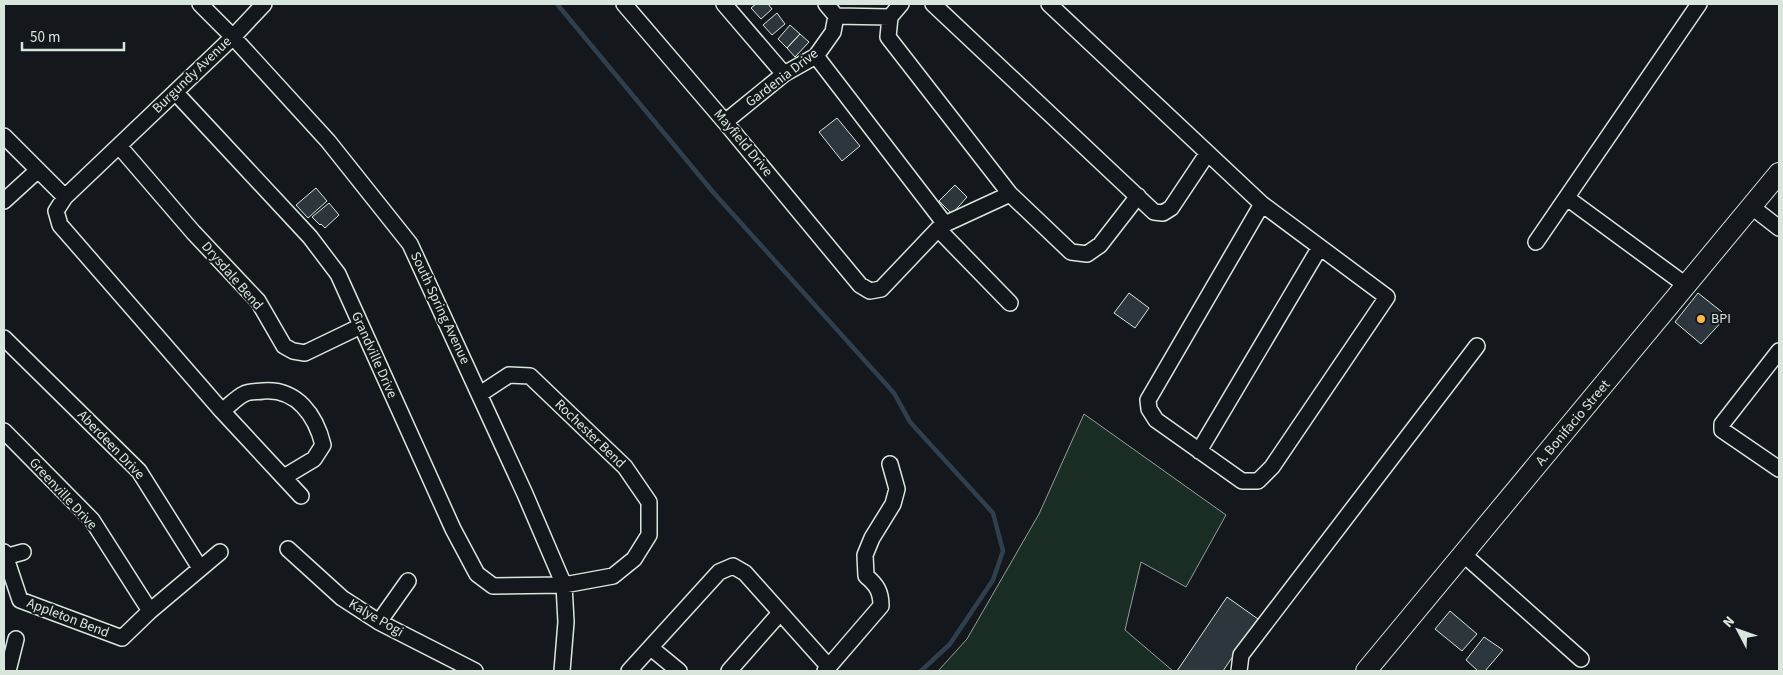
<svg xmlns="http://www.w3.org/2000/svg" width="1783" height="675" font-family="'Source Sans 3',sans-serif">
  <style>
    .green { fill: #1a2d24; stroke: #939e99 }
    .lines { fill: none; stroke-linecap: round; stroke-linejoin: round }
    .stream { stroke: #2f3f4d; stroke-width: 4.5 }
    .building { fill: #2c363c; stroke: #d8e6dc }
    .minor-casing { stroke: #d8e6dc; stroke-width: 18 }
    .major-casing { stroke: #d8e6dc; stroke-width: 22 }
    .minor { stroke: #14181c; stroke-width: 15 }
    .major { stroke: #14181c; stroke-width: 20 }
    .poi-dot { fill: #ffb74d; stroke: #14181c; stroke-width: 2 }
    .labels { text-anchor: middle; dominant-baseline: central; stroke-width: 4; stroke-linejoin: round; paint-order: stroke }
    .street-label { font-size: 14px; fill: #d8e6dc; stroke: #14181c }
    .poi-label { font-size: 14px; fill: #d8e6dc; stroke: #14181c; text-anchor: start }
  </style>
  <rect width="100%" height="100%" fill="#14181c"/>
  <path class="green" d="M1084,414L1226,515L1186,587L1141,562L1125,630L1173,671H938L967,639L1039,514Z"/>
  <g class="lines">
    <path class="stream" d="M557,4L713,192L894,393L910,422L993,513L1003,551L993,580L950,644L921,671"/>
  </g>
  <path class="building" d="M756,4H768L772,9L761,19L751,8Z
    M777,13L785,24L772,35L763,25Z
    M790,25L800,34L787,48L778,39Z
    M800,34L809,42L795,57L787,48Z
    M837,118L860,146L842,161L819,132Z
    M955,185L967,197L952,214L939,201Z
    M316,188L327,201L308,218L296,205Z
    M329,203L339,215L325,228L321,224L320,225L312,217Z
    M1129,293L1149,308L1135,328L1114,313Z
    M1698,293L1727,316L1701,344L1675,322Z
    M1227,597L1258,619L1223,671H1177Z
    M1450,611L1477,634L1462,651L1435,629Z
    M1484,637L1503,650L1485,671H1478L1466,660Z"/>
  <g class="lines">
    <defs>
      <path id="minor" d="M200,4L233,37L328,141L410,244L525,494L564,585L566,622L562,671
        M264,4L233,37L65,197L56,211L60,225L222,411L301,496
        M624,4L725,122L860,285L870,291L881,289L938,229L945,224L816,56
        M724,4L784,74
        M901,4L890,17L888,37L1010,194L1071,252L1087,254L1100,245L1138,196
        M933,4L1154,212L1163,213L1171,208L1207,154
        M1049,4L1262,204L1387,297L1272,467L1258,481H1242L1156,420L1149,409L1148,400L1262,204
        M836,16L890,17
        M175,92L310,237L338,274L453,529L477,574L493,586L564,585L613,576L634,559L649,535V502L625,467L530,376L509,375L480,394
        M725,122L784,74L816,56L833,32L836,16L826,4
        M4,136L65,197
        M119,146L193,232L258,301L284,346L293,351L305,353L361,326
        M1567,198L1687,286
        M4,201L38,170
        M1752,207L1779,228
        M945,224L1010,194
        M938,229L1010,303
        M1536,242L1699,4
        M4,338L139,471L200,568
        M1779,351L1722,424V430L1779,469
        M222,411C229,406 236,398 244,394C249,391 257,392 263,391C297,388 316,416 323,445L314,459L284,477
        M4,431L92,520L150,611
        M1199,451L1320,247
        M288,549L342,598L379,622L475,671
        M4,552L20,600L122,638L150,611L220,552
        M1463,554L1581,659
        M5,557L23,552
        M379,622L408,581
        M651,648L679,671
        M8,671L16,639
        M629,671L719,572L733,566L745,573L829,667
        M729,671L780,613
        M825,671L881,606C881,592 877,585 866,576L865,555L872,538L893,504L897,489L890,464
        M1239,671L1241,655L1477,346"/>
      <path id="major" d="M1366,671L1779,173"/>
    </defs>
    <use href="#minor" class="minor-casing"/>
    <use href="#major" class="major-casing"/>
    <use href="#minor" class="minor"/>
    <use href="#major" class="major"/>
  </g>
  <circle class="poi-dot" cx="1701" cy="319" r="5"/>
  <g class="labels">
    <g class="street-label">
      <text transform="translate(192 75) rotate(-44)">Burgundy Avenue</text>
      <text transform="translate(782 78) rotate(-37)">Gardenia Drive</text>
      <text transform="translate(743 143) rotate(50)">Mayfield Drive</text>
      <text transform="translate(232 276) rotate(49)">Drysdale Bend</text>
      <text transform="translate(440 308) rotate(65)">South Spring Avenue</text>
      <text transform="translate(374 355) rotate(66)">Grandville Drive</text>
      <text transform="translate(1573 423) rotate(-50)">A. Bonifacio Street</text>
      <text transform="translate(590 434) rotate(44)">Rochester Bend</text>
      <text transform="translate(111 445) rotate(46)">Aberdeen Drive</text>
      <text transform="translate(63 494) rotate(47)">Greenville Drive</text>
      <text transform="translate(68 618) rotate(21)">Appleton Bend</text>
      <text transform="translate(376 618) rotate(30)">Kalye Pogi</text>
    </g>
    <g class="poi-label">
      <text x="1711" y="319">BPI</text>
    </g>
  </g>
  <rect width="1783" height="675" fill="none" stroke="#d8e6dc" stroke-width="10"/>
  <g transform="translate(1738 630) rotate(311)" stroke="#14181c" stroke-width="4" paint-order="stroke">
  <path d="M0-4L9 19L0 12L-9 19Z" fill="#d8e6dc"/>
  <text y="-8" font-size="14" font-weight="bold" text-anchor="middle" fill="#d8e6dc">N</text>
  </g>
  <path d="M22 42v8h102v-8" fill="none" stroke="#d8e6dc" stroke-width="2.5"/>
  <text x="30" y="42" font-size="15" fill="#d8e6dc" stroke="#14181c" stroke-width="4" paint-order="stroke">50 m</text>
</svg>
